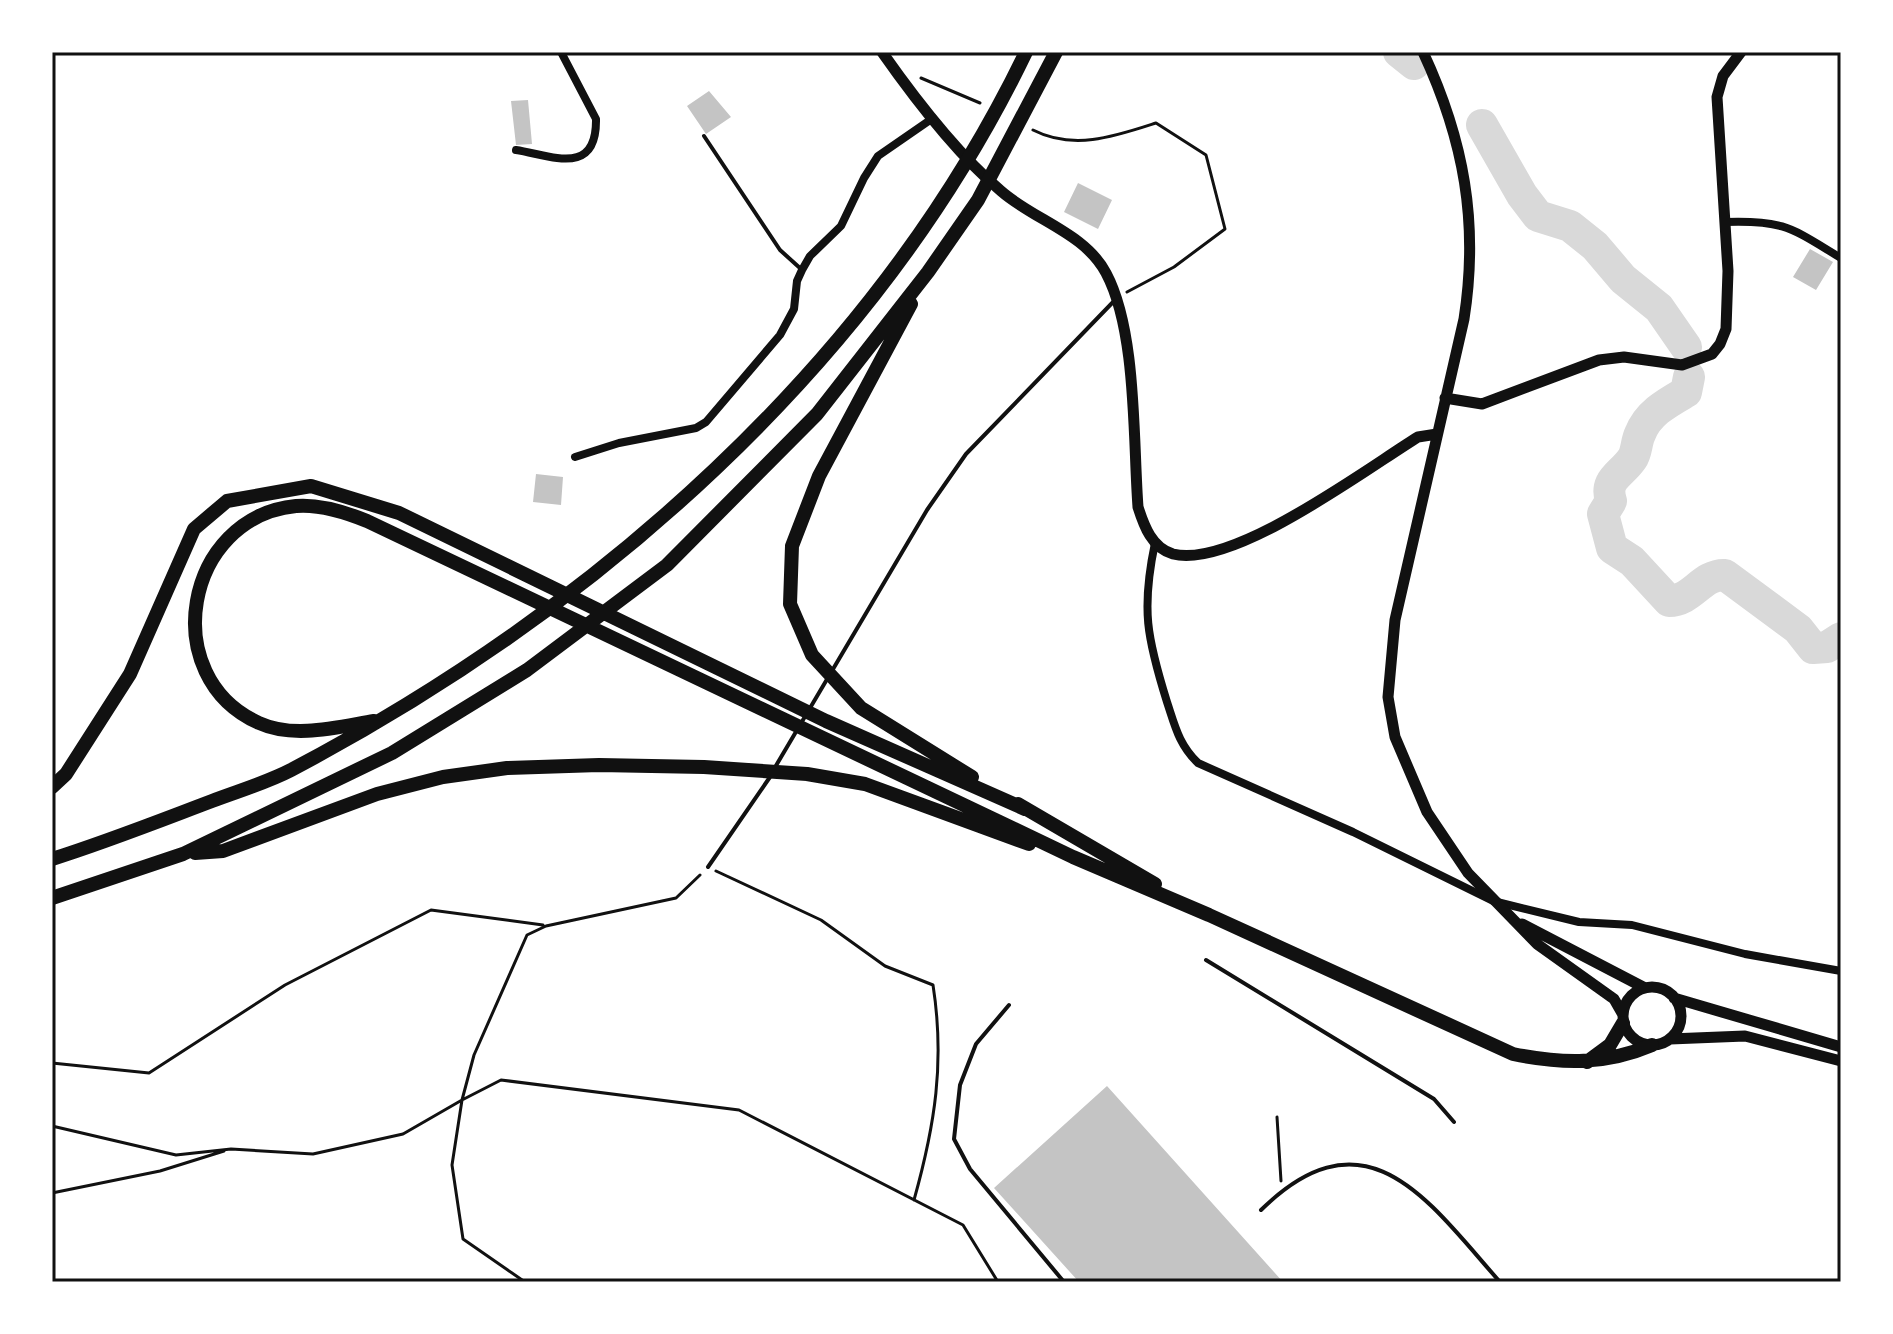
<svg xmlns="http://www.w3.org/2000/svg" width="1893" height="1334" font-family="Arial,sans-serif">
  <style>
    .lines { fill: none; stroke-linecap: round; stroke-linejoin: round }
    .river { stroke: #d9d9d9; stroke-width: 32 }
    .building { fill: #c4c4c4 }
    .path { stroke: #111; stroke-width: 3 }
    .service { stroke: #111; stroke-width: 4 }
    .minor { stroke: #111; stroke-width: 8 }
    .secondary { stroke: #111; stroke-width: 11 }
    .motorway { stroke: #111; stroke-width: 14 }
    .neatline { fill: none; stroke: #111; stroke-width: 3 }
  </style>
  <rect width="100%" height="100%" fill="#fff"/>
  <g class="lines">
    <path class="river" d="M1399,52L1414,64
      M1482,125L1522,195L1538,216L1570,226L1595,246L1623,279L1659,308L1686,347
      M1689,377L1686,392C1667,403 1648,413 1640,434C1636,442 1637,452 1632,459C1621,475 1604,479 1611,501L1603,514L1612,548L1632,561L1669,601C1692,601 1702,574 1725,575L1798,629L1813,648L1827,647L1841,638"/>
  </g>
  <path class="building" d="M709,91L731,117L706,134L687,106Z
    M528,100L532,144L516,145L511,101Z
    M1078,183L1112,200L1098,229L1064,212Z
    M1810,249L1833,262L1816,290L1793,277Z
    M536,474L563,477L561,505L533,502Z
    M1107,1086L1274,1272L1283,1282H1079L994,1188Z"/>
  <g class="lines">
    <path class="path" d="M921,78L980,103
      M1033,130C1074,151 1116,136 1156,123L1206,155L1225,229L1174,267L1127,292
      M716,871L821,920L885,966L933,985C945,1062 935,1125 914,1200
      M52,1063L149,1073L285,985L431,910L543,925
      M1277,1117L1281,1181
      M52,1126L176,1155L231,1149L313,1154L403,1134L462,1100L474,1055L527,935L546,926L676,898L700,875
      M52,1193L160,1171L224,1151
      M525,1282L463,1239L452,1165L462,1100L501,1080L739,1110L963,1225L998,1282"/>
    <path class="service" d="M704,136L780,250L801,269
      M774,769L927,510L966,454L1115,300
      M708,867L770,777
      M1206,960L1434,1099L1454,1122
      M1009,1005L976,1044L960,1085L954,1139L970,1169L1064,1282
      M1261,1210C1367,1106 1429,1202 1500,1282"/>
    <path class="minor" d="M516,150C550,155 597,178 596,119L561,52
      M1725,222C1785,220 1791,228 1841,258
      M575,457L619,443L696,428L706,422L780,335L794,309L797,281L802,270L810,256L841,226L864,178L878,156L933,118
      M1155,543C1141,609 1147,638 1167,702C1175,726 1179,745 1198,763L1353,832L1493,901L1579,922L1632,925L1745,954L1841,971"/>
    <path class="secondary" d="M882,52C915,99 957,154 1001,191C1034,220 1085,233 1106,273C1137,331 1133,440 1138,507C1144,526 1152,548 1173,554C1233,569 1366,469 1418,437L1437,434
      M1423,52C1464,140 1479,223 1464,319L1395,620L1388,697L1395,737L1427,812L1468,873L1537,944L1614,999L1622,1013
      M1445,398L1482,404L1599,360L1624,357L1682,365L1712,354L1720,344L1726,329L1728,271L1717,97L1723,76L1741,52
      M1522,924L1645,988
      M1623 1016a29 29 0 1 1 58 0a29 29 0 1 1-58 0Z
      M1674,998L1841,1047
      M1670,1039L1745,1036L1841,1061"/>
    <path class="motorway" d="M911,304L819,476L792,546L790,604L812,655L861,708L972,777
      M374,721C338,727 294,739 259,723C156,677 184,517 296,506C320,504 345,512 367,521L1073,857L1209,915L1513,1054C1563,1064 1605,1065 1652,1045
      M52,787L66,774L130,674L194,529L227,501L311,486L399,513L826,721L1025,809
      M1018,804L1155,884
      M195,853L223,851L377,794L443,777L507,768L599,765L704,767L807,774L865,784L1029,844
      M52,859C106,842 159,821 212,801C238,791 266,783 291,770C595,610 875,365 1026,52
      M52,898L183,854L392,753L527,670L667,565L817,414L928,272L978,200L1056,52
      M1587,1062L1610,1045L1623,1023"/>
  </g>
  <rect width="1893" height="1334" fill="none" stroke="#ffffff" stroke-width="108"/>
  <rect x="54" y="54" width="1785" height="1226" class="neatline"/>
</svg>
